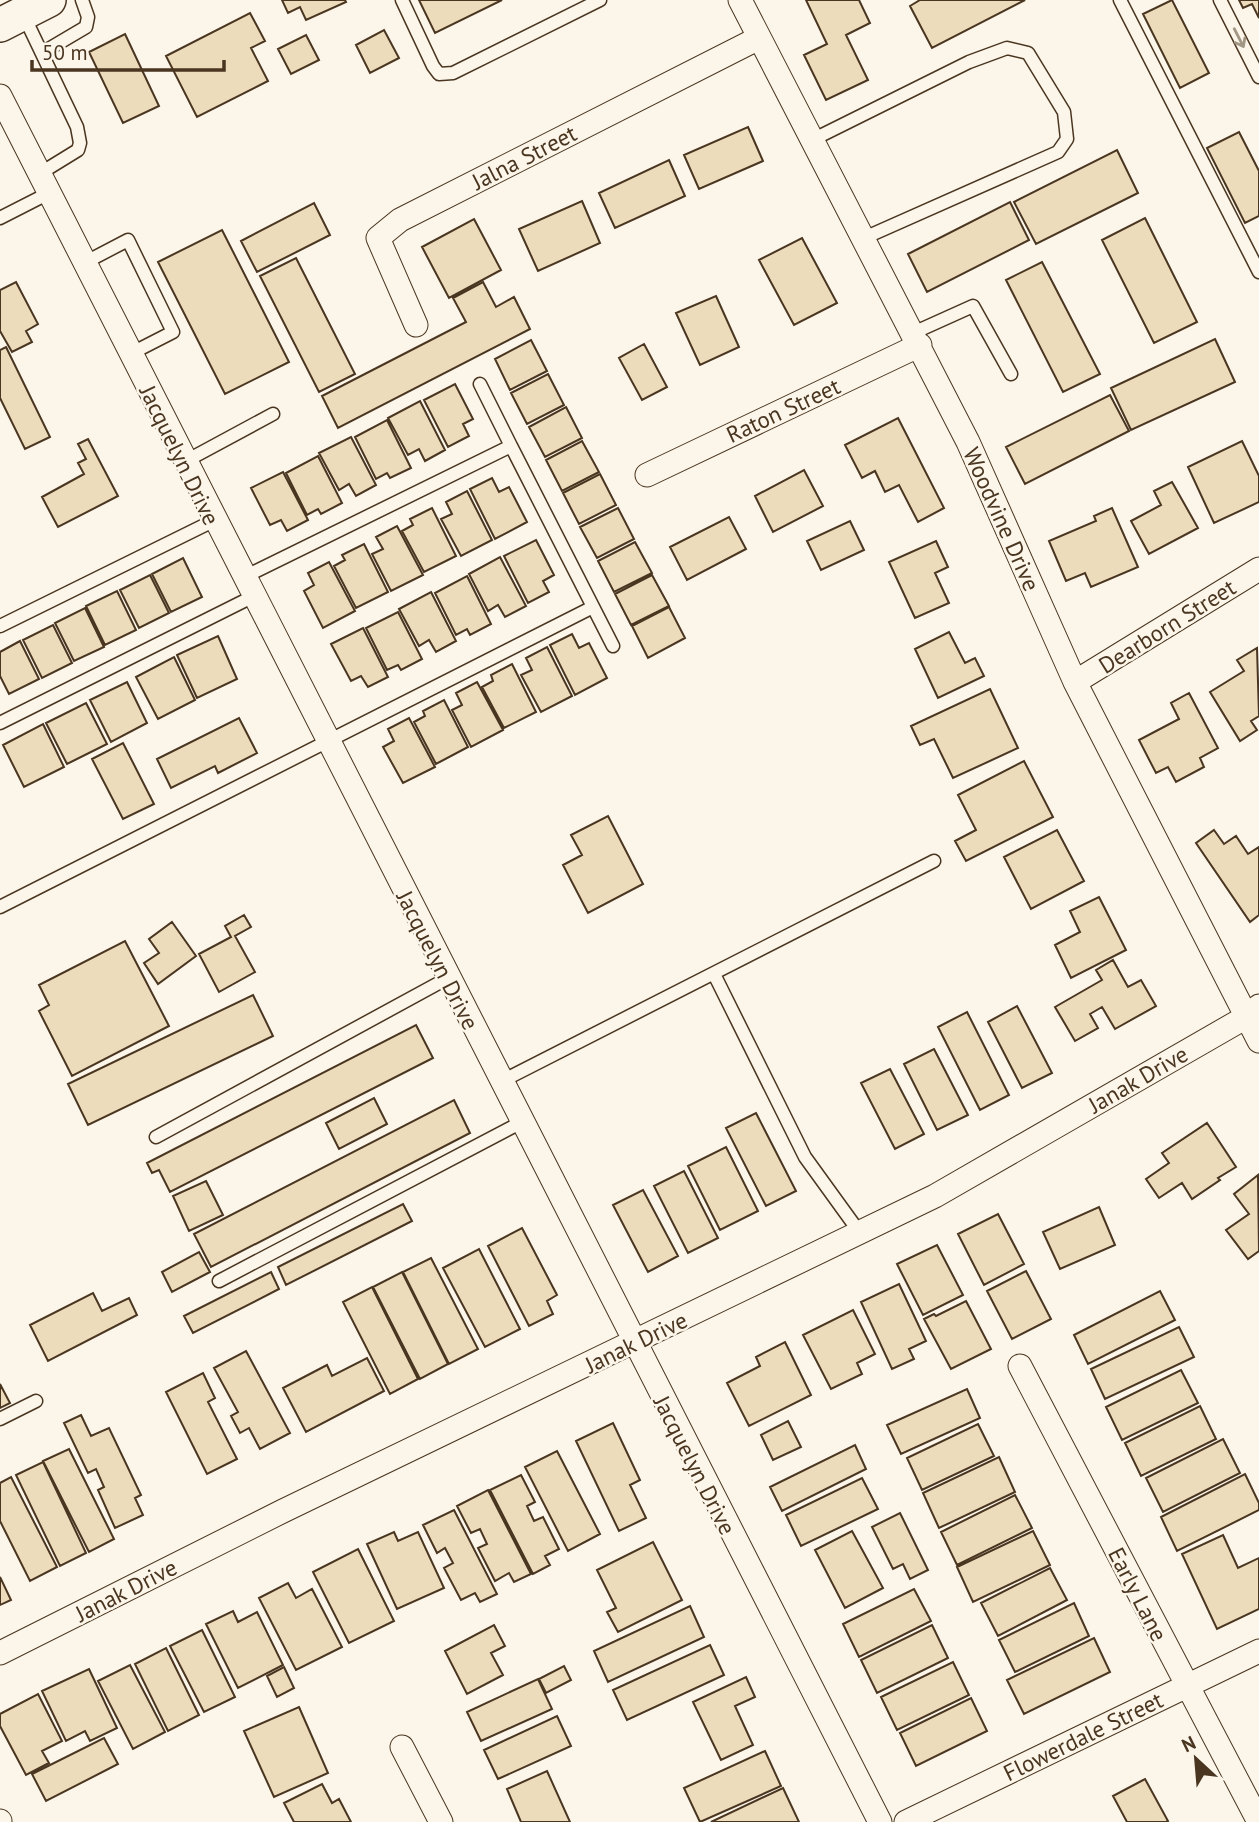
<svg xmlns="http://www.w3.org/2000/svg" width="1259" height="1822" font-family="'PT Sans',sans-serif">
  <style>
    .building { fill: #ecdcbc; stroke: #4a3520; stroke-width: 2 }
    .lines { fill: none; stroke-linecap: round; stroke-linejoin: round }
    .lane-casing { stroke: #4a3520; stroke-width: 15 }
    .street-casing { stroke: #4a3520; stroke-width: 25 }
    .secondary-casing { stroke: #4a3520; stroke-width: 36 }
    .lane { stroke: #fbf6e9; stroke-width: 12 }
    .street { stroke: #fbf6e9; stroke-width: 23 }
    .secondary { stroke: #fbf6e9; stroke-width: 33 }
    .oneway { stroke: #a29684 }
    .labels { text-anchor: middle; dominant-baseline: central; stroke-width: 5; stroke-linejoin: round; paint-order: stroke }
    .street-label { font-size: 23px; fill: #4a3520; stroke: #fbf6e9 }
  </style>
  <rect width="100%" height="100%" fill="#fbf6e9"/>
  <path class="building" d="M282,0H345L346,2L306,20L300,7L288,13Z
    M419,0H502L435,33Z
    M806,0H859L870,23L846,35L868,80L826,100L804,55L827,44Z
    M920,0H1025L932,48L910,6Z
    M1172,0L1209,73L1180,88L1143,14Z
    M1239,0H1259V18L1252,4L1243,8Z
    M250,13L265,41L251,48L268,81L197,117L166,56Z
    M384,30L399,58L370,73L356,45Z
    M125,34L159,106L123,123L89,52Z
    M306,35L319,60L291,74L278,49Z
    M748,127L763,161L699,189L684,155Z
    M1239,132L1259,171V216L1245,223L1207,148Z
    M1117,150L1138,193L1036,244L1014,202Z
    M669,160L685,196L615,228L599,193Z
    M582,201L600,243L538,271L519,229Z
    M1010,202L1029,240L927,292L908,254Z
    M314,203L330,235L257,272L241,241Z
    M1145,218L1197,322L1154,343L1102,240Z
    M474,219L501,270L449,298L422,247Z
    M222,230L289,362L225,394L158,262Z
    M802,238L837,303L794,325L759,260Z
    M296,258L355,374L319,392L260,276Z
    M1042,262L1100,374L1063,392L1006,280Z
    M16,282L38,324L26,331L32,342L12,352L0,331V290Z
    M483,282L496,307L514,297L530,329L338,428L322,396L466,322L453,298Z
    M716,296L739,347L700,365L676,313Z
    M1215,339L1235,382L1131,430L1111,388Z
    M531,340L547,371L510,390L495,359Z
    M644,344L667,387L642,400L619,358Z
    M6,347L50,437L25,449L0,398V350Z
    M548,374L564,405L527,424L511,393Z
    M455,384L473,419L463,424L469,436L448,447L424,400Z
    M1110,395L1129,431L1025,484L1006,447Z
    M420,401L445,450L425,461L419,449L408,455L388,418Z
    M566,407L582,438L545,457L529,427Z
    M898,418L944,508L918,522L899,485L885,492L875,471L862,478L845,445Z
    M387,420L411,468L390,478L387,473L376,479L355,437Z
    M351,437L376,485L356,496L349,484L339,490L319,453Z
    M88,439L118,496L58,527L42,497L84,474L78,463L86,459L78,444Z
    M582,441L599,472L562,491L546,460Z
    M1242,441L1259,476V502L1214,523L1188,467Z
    M318,456L342,503L321,514L318,509L307,515L286,473Z
    M804,470L823,506L773,532L755,496Z
    M283,472L308,520L287,531L281,520L270,525L251,488Z
    M600,474L616,505L579,524L563,493Z
    M492,478L499,492L509,487L527,522L495,539L470,489Z
    M1172,482L1198,528L1149,554L1131,521L1161,505L1154,491Z
    M467,491L492,540L461,556L441,519L452,514L446,502Z
    M432,508L456,556L424,572L402,531L413,525L410,519Z
    M618,508L634,539L597,558L580,527Z
    M1112,508L1138,567L1091,587L1085,573L1066,581L1049,541L1096,521L1094,516Z
    M729,517L746,549L687,580L670,547Z
    M850,521L864,550L821,570L807,541Z
    M397,526L423,575L391,591L372,554L383,549L376,537Z
    M536,540L554,575L543,581L549,592L528,603L504,556Z
    M936,541L948,567L935,573L949,603L915,618L889,562Z
    M635,542L652,573L614,592L598,561Z
    M364,544L388,592L356,608L334,566L345,560L342,555Z
    M500,557L526,606L505,617L498,605L488,611L469,574Z
    M183,558L202,597L171,612L152,574Z
    M329,562L355,611L323,628L304,591L314,585L308,573Z
    M150,575L169,613L139,628L120,590Z
    M652,575L669,606L631,625L615,594Z
    M467,576L491,624L470,635L467,629L456,635L435,593Z
    M117,591L136,630L105,645L86,606Z
    M431,592L456,641L436,652L429,640L419,646L399,609Z
    M669,607L685,638L648,658L632,626Z
    M85,608L104,647L74,661L55,623Z
    M398,612L422,659L401,670L398,665L387,670L366,628Z
    M53,625L72,663L42,678L23,640Z
    M363,628L388,677L368,687L361,676L351,681L331,644Z
    M949,632L965,663L975,658L984,676L938,698L915,649Z
    M572,634L579,648L589,643L607,678L575,695L550,645Z
    M218,636L237,679L197,698L177,655Z
    M20,641L39,679L9,694L0,676V652Z
    M547,647L572,696L541,712L521,675L532,670L526,658Z
    M1257,648L1259,716L1251,721L1257,730L1240,741L1210,692L1244,671L1237,660Z
    M174,657L195,700L158,719L136,677Z
    M512,664L536,712L504,728L482,687L493,681L491,675Z
    M127,682L147,723L111,742L90,700Z
    M477,682L503,730L471,747L452,710L462,705L456,693Z
    M990,689L1018,748L953,778L934,739L920,745L911,726Z
    M1189,693L1218,748L1200,758L1204,767L1176,782L1168,767L1156,773L1139,740L1179,719L1171,703Z
    M444,700L468,747L436,764L414,722L425,716L423,711Z
    M86,703L107,744L67,764L46,723Z
    M239,718L257,753L218,773L215,766L171,788L157,759Z
    M409,718L435,767L403,783L383,747L394,741L388,729Z
    M43,724L64,767L24,787L3,745Z
    M123,743L154,804L123,819L92,759Z
    M1024,761L1053,817L966,861L955,841L976,830L958,795Z
    M608,816L643,884L588,913L563,865L582,855L571,835Z
    M1057,830L1084,881L1031,909L1004,857Z
    M1214,830L1224,844L1236,836L1248,854L1259,847V915L1250,922L1196,843Z
    M1099,897L1126,950L1071,978L1055,945L1080,932L1070,911Z
    M244,915L251,927L235,936L255,972L219,992L199,954L231,937L225,926Z
    M172,922L196,956L158,984L144,963L159,953L149,939Z
    M125,941L169,1026L72,1076L39,1011L49,1005L39,985Z
    M1113,960L1128,987L1141,980L1156,1006L1115,1029L1102,1007L1090,1014L1098,1028L1075,1041L1055,1007L1102,980L1096,970Z
    M253,995L273,1036L88,1125L68,1084Z
    M1017,1006L1052,1073L1022,1088L988,1022Z
    M967,1012L1009,1095L980,1110L938,1027Z
    M416,1025L433,1058L170,1192L159,1170L152,1173L147,1163Z
    M934,1049L968,1115L937,1130L904,1064Z
    M890,1069L924,1134L895,1149L861,1083Z
    M374,1098L387,1124L339,1149L326,1123Z
    M454,1100L470,1133L211,1267L194,1234Z
    M756,1113L796,1191L766,1206L726,1128Z
    M1207,1123L1236,1167L1218,1178L1220,1180L1192,1199L1182,1183L1159,1198L1146,1179L1169,1163L1162,1153Z
    M726,1147L758,1211L720,1230L688,1166Z
    M684,1171L718,1238L688,1253L654,1186Z
    M1258,1175L1259,1251L1248,1259L1226,1230L1249,1214L1234,1194Z
    M206,1181L223,1215L189,1231L173,1196Z
    M643,1190L678,1256L648,1272L613,1205Z
    M403,1204L412,1221L286,1285L278,1267Z
    M1099,1207L1115,1245L1060,1269L1043,1232Z
    M998,1214L1024,1264L984,1285L958,1234Z
    M522,1228L557,1295L547,1301L553,1314L529,1326L488,1246Z
    M937,1245L963,1295L923,1315L897,1264Z
    M479,1249L520,1329L485,1347L443,1268Z
    M199,1252L210,1272L172,1292L162,1272Z
    M431,1258L478,1349L449,1364L403,1272Z
    M1026,1271L1051,1319L1012,1339L987,1291Z
    M271,1272L279,1289L193,1333L184,1316Z
    M402,1272L448,1364L420,1379L373,1287Z
    M899,1284L926,1341L909,1349L914,1359L892,1369L861,1302Z
    M372,1287L418,1379L390,1394L343,1302Z
    M1160,1291L1175,1320L1088,1364L1074,1335Z
    M93,1293L102,1311L129,1298L137,1315L48,1361L30,1325Z
    M966,1301L991,1349L951,1369L924,1319L934,1314L936,1316Z
    M853,1310L875,1354L857,1363L862,1374L831,1389L803,1335Z
    M1179,1327L1194,1357L1105,1399L1091,1369Z
    M785,1342L811,1395L749,1426L727,1383L760,1366L756,1357Z
    M246,1351L290,1433L260,1449L249,1428L240,1433L231,1416L238,1412L214,1368Z
    M367,1358L384,1391L306,1432L283,1388L327,1365L332,1376Z
    M1181,1370L1198,1403L1122,1440L1106,1407Z
    M203,1373L215,1398L208,1402L237,1459L207,1474L166,1392Z
    M0,1384L10,1403L0,1408Z
    M967,1389L980,1418L901,1454L887,1425Z
    M1200,1406L1216,1439L1141,1476L1125,1443Z
    M81,1415L91,1436L109,1428L141,1495L135,1498L143,1515L115,1528L98,1490L104,1487L96,1469L88,1473L64,1423Z
    M788,1421L801,1447L773,1460L761,1435Z
    M613,1423L640,1480L630,1485L646,1518L619,1531L576,1441Z
    M978,1424L994,1456L922,1490L907,1458Z
    M1223,1439L1240,1473L1163,1512L1146,1478Z
    M855,1445L866,1469L782,1511L770,1487Z
    M69,1449L114,1539L89,1552L43,1461Z
    M557,1451L600,1534L568,1551L525,1467Z
    M999,1457L1015,1492L939,1528L923,1493Z
    M43,1462L86,1553L60,1566L16,1475Z
    M1245,1474L1259,1503V1510L1177,1551L1161,1517Z
    M521,1475L535,1502L527,1506L534,1521L543,1517L559,1549L545,1556L550,1565L533,1574L490,1490Z
    M11,1477L57,1567L30,1581L0,1521V1483Z
    M862,1478L878,1509L801,1546L786,1515Z
    M488,1490L531,1574L514,1582L509,1573L495,1581L478,1548L487,1544L480,1529L471,1533L457,1506Z
    M1015,1495L1032,1528L957,1565L941,1532Z
    M454,1510L497,1594L480,1602L475,1593L461,1600L444,1568L453,1563L445,1548L437,1553L423,1525Z
    M900,1513L928,1570L910,1579L903,1564L893,1569L872,1527Z
    M852,1531L883,1588L845,1608L815,1550Z
    M1033,1531L1050,1565L973,1602L957,1567Z
    M394,1532L398,1541L418,1532L444,1588L397,1609L367,1544Z
    M1223,1535L1238,1568L1259,1558V1609L1217,1629L1182,1554Z
    M653,1542L682,1600L618,1632L607,1612L616,1608L597,1570Z
    M358,1549L394,1621L349,1643L313,1572Z
    M1050,1568L1067,1600L998,1636L981,1603Z
    M0,1577L11,1600L0,1605Z
    M288,1583L296,1598L312,1589L342,1647L296,1670L259,1598Z
    M914,1589L931,1621L859,1657L843,1624Z
    M1074,1603L1089,1636L1015,1672L999,1640Z
    M690,1606L704,1637L608,1682L594,1651Z
    M233,1611L238,1622L257,1612L283,1665L238,1688L206,1624Z
    M494,1625L505,1646L491,1653L503,1675L467,1694L445,1651Z
    M932,1625L948,1658L877,1693L861,1660Z
    M202,1630L235,1697L204,1712L170,1646Z
    M1094,1638L1110,1672L1024,1714L1007,1680Z
    M710,1645L724,1675L627,1720L613,1690Z
    M166,1648L199,1715L168,1731L135,1664Z
    M953,1662L969,1695L897,1730L881,1697Z
    M130,1665L165,1732L133,1749L98,1681Z
    M564,1666L571,1680L546,1693L539,1679Z
    M284,1667L294,1688L277,1697L267,1676Z
    M89,1669L117,1728L90,1741L85,1731L66,1741L42,1691Z
    M746,1677L755,1697L735,1706L753,1745L721,1760L693,1702Z
    M538,1679L552,1709L481,1741L467,1712Z
    M38,1694L62,1741L42,1751L49,1763L26,1775L0,1726V1714Z
    M971,1698L987,1731L916,1766L900,1733Z
    M299,1707L328,1773L274,1797L244,1731Z
    M557,1716L571,1746L498,1779L484,1750Z
    M104,1738L118,1764L46,1801L32,1774Z
    M765,1751L781,1786L700,1822L684,1788Z
    M547,1771L570,1822H521L507,1789Z
    M1145,1779L1168,1821L1166,1822H1127L1113,1796Z
    M322,1784L332,1803L339,1799L351,1822H294L284,1803Z
    M783,1788L799,1822H711Z"/>
  <g class="lines">
    <defs>
      <path id="lane" d="M402,0L433,66L439,74L453,73L600,0
        M1120,0L1259,272
        M1220,0L1259,77
        M24,16L77,127L80,143L78,150L39,174
        M42,53L86,27L88,17L82,0
        M812,140L969,62L1007,48L1028,53L1064,112L1067,139L1058,152L864,238
        M0,218L49,193
        M84,263L128,240L173,332L130,354
        M913,333L973,306L1011,374
        M480,384L511,446
        M184,462L273,414
        M242,578L511,446L613,646
        M0,626L213,521
        M0,723L252,597
        M0,907L593,607
        M714,974L805,1157L860,1233
        M500,1082L934,861
        M156,1137L448,978
        M219,1281L520,1123
        M0,1419L36,1401"/>
      <path id="street" d="M740,0L968,442L1075,682L1259,1041
        M0,96C290,673 582,1249 880,1822
        M416,325L378,238L400,220L759,38
        M647,475L920,345
        M1075,682L1259,569
        M1020,1366L1259,1822
        M0,1653L283,1511L935,1196L1248,1016L1259,1006
        M402,1747L441,1822
        M0,1821V1822
        M906,1822L1259,1651"/>
      <path id="secondary" d="M0,25L49,0"/>
    </defs>
    <use href="#lane" class="lane-casing"/>
    <use href="#street" class="street-casing"/>
    <use href="#secondary" class="secondary-casing"/>
    <use href="#lane" class="lane"/>
    <use href="#street" class="street"/>
    <use href="#secondary" class="secondary"/>
  </g>
  <defs><path id="oneway-shaft" d="M-6 0H5M1.5-3L5.5 0L1.5 3" fill="none" stroke-width="1.6" stroke-linecap="round" stroke-linejoin="round" transform="scale(1.75)"/></defs>
  <use class="oneway" href="#oneway-shaft" transform="translate(1239 38) rotate(63)"/>
  <g class="labels">
    <g class="street-label">
      <text transform="translate(524 157) rotate(-27)">Jalna Street</text>
      <text transform="translate(783 410) rotate(-25)">Raton Street</text>
      <text transform="translate(180 455) rotate(64)">Jacquelyn Drive</text>
      <text transform="translate(1002 519) rotate(66)">Woodvine Drive</text>
      <text transform="translate(1167 626) rotate(-32)">Dearborn Street</text>
      <text transform="translate(438 960) rotate(63)">Jacquelyn Drive</text>
      <text transform="translate(1138 1079) rotate(-30)">Janak Drive</text>
      <text transform="translate(636 1342) rotate(-26)">Janak Drive</text>
      <text transform="translate(695 1465) rotate(63)">Jacquelyn Drive</text>
      <text transform="translate(126 1590) rotate(-27)">Janak Drive</text>
      <text transform="translate(1138 1594) rotate(63)">Early Lane</text>
      <text transform="translate(1083 1736) rotate(-26)">Flowerdale Street</text>
    </g>
  </g>
  <g transform="translate(1196 1759) rotate(334)" stroke="#fbf6e9" stroke-width="5" paint-order="stroke">
  <path d="M0-5L12 26L0 18L-12 26Z" fill="#4a3520"/>
  <text y="-10" font-size="19" font-weight="bold" text-anchor="middle" fill="#4a3520">N</text>
  </g>
  <path d="M32 60v10h192v-10" fill="none" stroke="#4a3520" stroke-width="3.5"/>
  <text x="42" y="60" font-size="21" fill="#4a3520" stroke="#fbf6e9" stroke-width="5" paint-order="stroke">50 m</text>
</svg>
